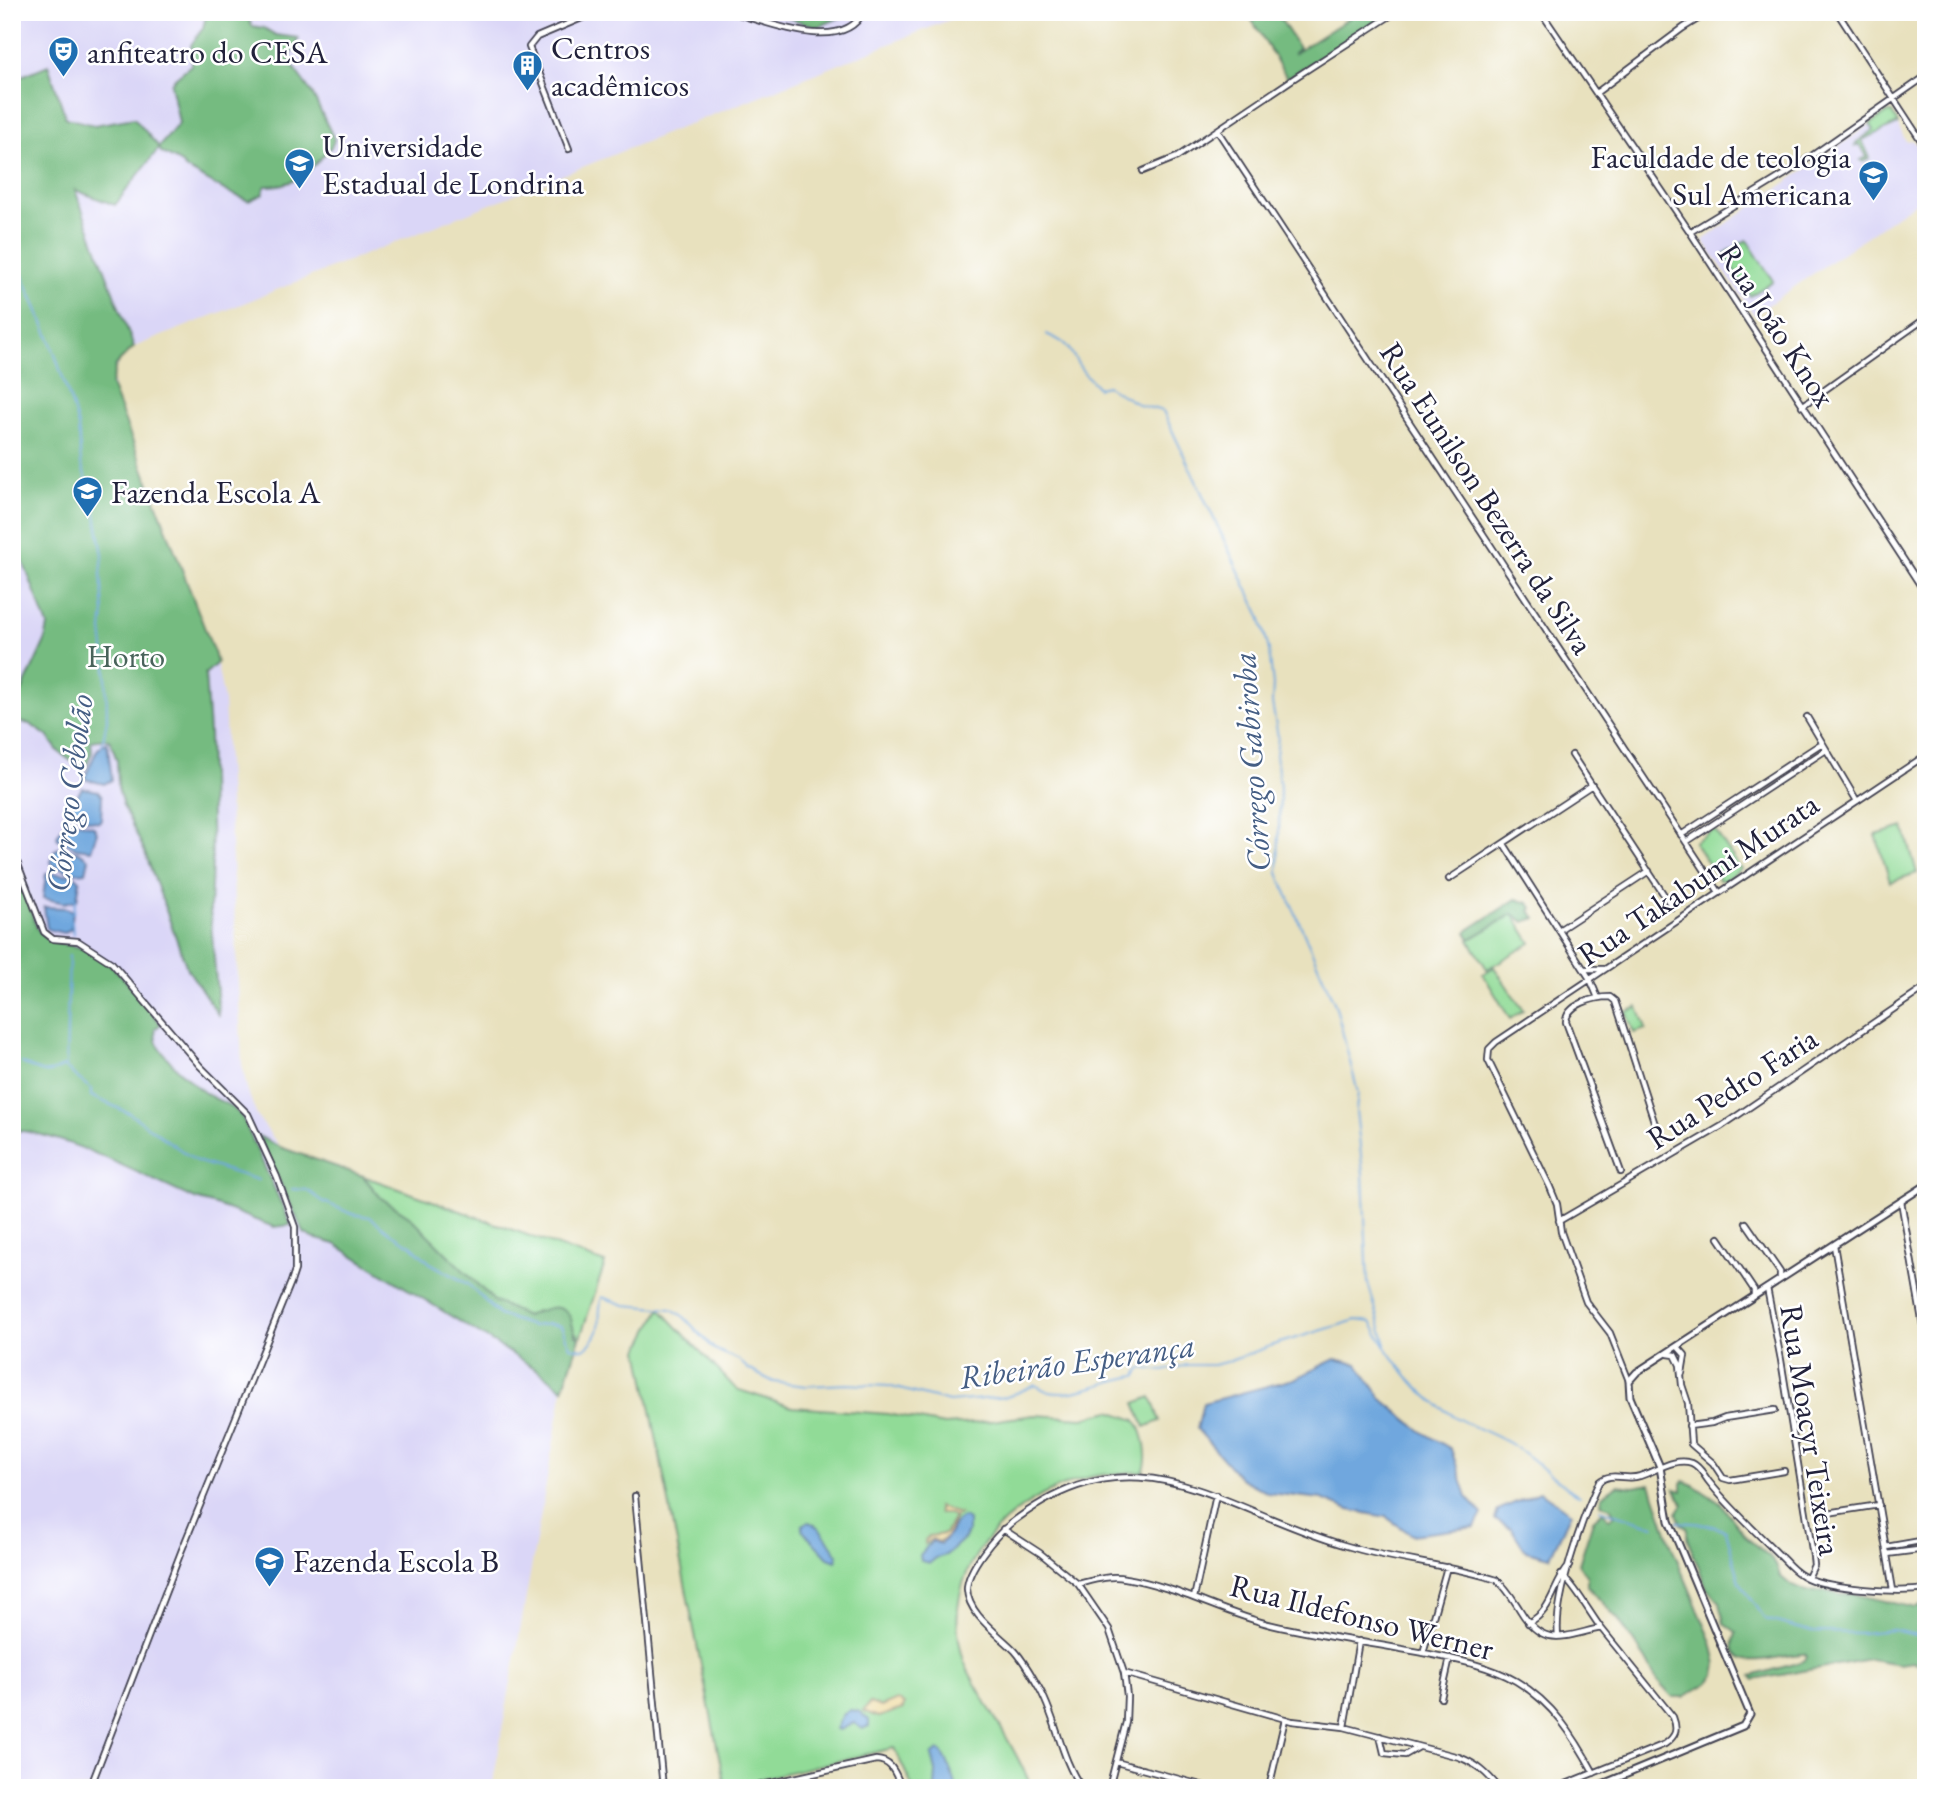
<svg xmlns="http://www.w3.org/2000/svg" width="1938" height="1800" font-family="'EB Garamond',serif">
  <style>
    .built { fill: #dad6f7 }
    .green { fill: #91db97; stroke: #5a7e69; stroke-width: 2 }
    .forest { fill: #74bb80; stroke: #4b6e5e; stroke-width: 2 }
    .sand { fill: #eeda9e; stroke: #887e6c; stroke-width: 2 }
    .water { fill: #70a7de; stroke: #49648c; stroke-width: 2 }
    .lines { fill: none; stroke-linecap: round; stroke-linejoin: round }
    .stream { stroke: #70a7de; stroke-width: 2 }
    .minor-casing { stroke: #403f4f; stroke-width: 8 }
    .tertiary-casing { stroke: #403f4f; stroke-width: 9 }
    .minor { stroke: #fff; stroke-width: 4.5 }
    .tertiary { stroke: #fff; stroke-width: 5 }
    .labels { text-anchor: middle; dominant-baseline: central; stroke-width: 5; stroke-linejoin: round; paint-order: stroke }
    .poi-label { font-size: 32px; fill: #22223b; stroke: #fff; text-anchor: start }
    .street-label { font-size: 32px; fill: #22223b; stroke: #fff }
    .park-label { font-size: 32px; fill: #49635b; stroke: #fff }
    .water-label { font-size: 33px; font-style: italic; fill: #455e84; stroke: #fff }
  </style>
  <rect width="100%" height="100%" fill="#fff"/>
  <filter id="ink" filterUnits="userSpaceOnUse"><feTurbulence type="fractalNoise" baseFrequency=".0143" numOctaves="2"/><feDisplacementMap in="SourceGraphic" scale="14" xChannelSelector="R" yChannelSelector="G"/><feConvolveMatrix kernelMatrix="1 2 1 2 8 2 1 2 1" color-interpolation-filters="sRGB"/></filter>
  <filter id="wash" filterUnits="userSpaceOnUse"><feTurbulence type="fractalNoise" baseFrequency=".00686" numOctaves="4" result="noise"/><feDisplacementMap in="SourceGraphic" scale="28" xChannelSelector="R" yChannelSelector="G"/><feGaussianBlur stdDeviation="1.57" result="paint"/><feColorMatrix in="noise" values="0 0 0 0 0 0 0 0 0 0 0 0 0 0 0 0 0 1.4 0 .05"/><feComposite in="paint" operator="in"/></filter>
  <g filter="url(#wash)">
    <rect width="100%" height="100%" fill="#e8e1be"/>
    <path class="built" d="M12,12H969L134,347L120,360L112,378L114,394L215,655L224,700L242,1064L247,1089L257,1116L280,1147L605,1263L563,1389L492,1788H12Z
      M1888,112H1892L1905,140L1908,142L1913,140L1926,160V195L1754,315L1703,240Z"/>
    <path class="green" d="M1888,112H1892L1898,124L1862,140L1870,158L1863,162L1861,160L1867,157L1860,144L1855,146L1857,142L1874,130L1870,124Z
      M1747,240L1773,281L1750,296L1724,254Z
      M1904,827L1917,873L1890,882L1876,835Z
      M1714,829L1741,869L1725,880H1719L1694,842Z
      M1513,914L1531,943L1487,969L1469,940Z
      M1494,967L1523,1010L1510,1019L1483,974Z
      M1638,1007L1646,1029L1634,1033L1626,1012Z
      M363,1176L605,1263L580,1338L574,1331L536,1311L526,1316L495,1302L409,1216L381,1198Z
      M660,1309L736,1389L792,1407L888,1414L944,1425L977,1423L1034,1415L1083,1418L1110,1411L1136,1420C1144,1433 1150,1458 1143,1472C1125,1473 1107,1473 1090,1477C1006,1498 935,1570 964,1661C970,1677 981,1693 989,1708C1005,1734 1020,1760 1032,1788H913L894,1748L725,1787L639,1350Z
      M1151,1397L1160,1421L1145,1427L1135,1403Z"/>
    <path class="forest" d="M207,12H253L248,18L252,26L264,28L276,35L299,38L290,57L291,64L312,93L334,139C333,147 328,150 322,157C306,175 291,187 265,186L263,194L249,201L228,192L185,168L180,162L161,152L159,148L115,205L75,190L134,347L116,365L111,385L215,655L217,663L205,674L209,732L212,864L210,910L219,1016L187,968L144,850L123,806L118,787L117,761L110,740L105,739L91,741L92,752L85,769H82L59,752L47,736L30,724L19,722L14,716L13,703L22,691L45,641L48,626L12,533V80L48,65L66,118L94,125L134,118L159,147L179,123L171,84L175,78L191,65V45L203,28Z
      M768,12H853L818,27Z
      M1247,12H1276L1299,48L1293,54L1359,12H1391L1287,78Z
      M12,857L37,928C51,949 73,941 94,953C121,968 141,1001 161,1024L155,1029C156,1033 155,1037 156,1040C161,1056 196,1088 210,1096C225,1104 230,1103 242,1117L291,1225L274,1227L219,1206L195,1199C146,1178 63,1132 12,1130Z
      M1516,899L1529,903L1532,908L1530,911L1536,918L1524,922L1513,914L1470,939L1466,932L1470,929Z
      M258,1136L280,1147L363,1176L381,1198L409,1216L495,1302L526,1316C540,1311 562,1298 571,1319C573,1325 573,1330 576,1336L580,1338L563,1389L544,1374L335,1244L313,1238L304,1233Z
      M1684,1481L1692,1484L1720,1503L1747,1538L1770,1557L1776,1564L1780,1576L1792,1586L1806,1592L1825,1591L1841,1595L1854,1594L1916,1608L1926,1604V1665L1913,1662L1899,1664L1870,1659L1754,1680L1752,1676L1804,1661L1807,1657L1805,1654C1786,1652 1720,1680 1736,1633L1724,1624L1720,1602L1707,1589L1687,1538V1527L1681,1524L1677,1513L1683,1504L1675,1489L1682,1491V1483Z
      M1651,1484L1673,1550L1712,1642L1717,1664L1715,1675L1708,1683L1684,1697H1672L1657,1681L1646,1660L1618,1619L1587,1586V1577L1579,1564L1593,1520L1603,1511L1609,1519L1615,1515L1610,1507L1601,1504L1602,1496L1618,1485L1633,1487Z"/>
    <path class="sand" d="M938,1507L959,1514L955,1516L947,1538L939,1542L932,1539L925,1544V1540L929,1536L945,1534L954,1516L949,1514H939Z
      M897,1700L904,1704L903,1709L878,1717L863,1711L870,1703L881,1707Z"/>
    <path class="water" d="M107,742L112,780L104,784L84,779L97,750Z
      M82,788L98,791L102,796L101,819L99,822L85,819L68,810Z
      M69,820L93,826L97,832L91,850L76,848L58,839L57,836L65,822Z
      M59,848L79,852L89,859L86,872L73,873L53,865L51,862L55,850Z
      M50,873L72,875L80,880L77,900L64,903L43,898L46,874Z
      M44,907L66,908L73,911L71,929L63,933L47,929Z
      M1335,1359L1357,1364L1383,1400L1421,1431L1451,1449L1467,1497L1482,1514L1475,1527L1412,1535L1386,1517L1349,1510L1322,1499L1268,1493L1240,1478L1197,1429L1203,1403L1294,1379Z
      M1540,1492L1571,1513L1550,1557L1526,1551L1511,1528L1495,1520L1498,1510Z
      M963,1517L968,1520V1532L965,1538L946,1555L936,1558L930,1563L921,1561L920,1555L932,1541L940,1544C953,1536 951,1521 963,1517Z
      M808,1522C822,1525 829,1544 838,1555L836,1561L828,1558L802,1530L803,1525Z
      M850,1710L858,1711L869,1720V1726L862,1729L854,1723L840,1730L836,1729L843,1715Z
      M938,1750C950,1757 950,1776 958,1788H935L936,1771L932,1755Z"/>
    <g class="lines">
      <path class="stream" d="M12,251L49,337L73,408L78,426L81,464L93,498L103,555L101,574L104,612L102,630L106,666L107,720L102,745
        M1046,334C1073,345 1067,349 1082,370C1087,377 1093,382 1098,388L1107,386L1139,405L1163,411L1260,616L1269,650L1273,685L1272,703L1278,737L1276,755L1280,788L1278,873L1336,1007L1358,1093L1356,1111L1363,1174L1368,1283L1386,1345
        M73,913L76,898
        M72,922L73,935
        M22,1063C37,1070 49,1078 63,1066L91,1089V1096L129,1113L196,1161L258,1180
        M66,1069L69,955
        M292,1189L307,1190L324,1202L352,1214L370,1217L392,1234L411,1245L430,1263L468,1284L499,1315L532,1326L549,1324L561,1326L570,1347L584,1349C608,1329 595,1321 602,1297L625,1305L672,1309L684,1317L714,1349L739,1360L748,1369L774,1382L806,1386L847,1384L888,1386L949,1402L1007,1397L1035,1385C1040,1387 1045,1391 1050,1392C1074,1398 1112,1378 1137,1376L1141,1368L1163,1371L1187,1365H1213L1230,1361L1273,1345L1356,1320L1371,1322C1393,1362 1417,1394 1457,1418C1476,1429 1497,1435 1515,1447C1538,1462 1556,1482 1580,1496
        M1600,1509L1654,1526
        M1677,1522L1706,1524L1726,1531L1740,1582L1765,1619L1813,1632L1862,1633L1893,1630L1926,1637"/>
    </g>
  </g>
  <g filter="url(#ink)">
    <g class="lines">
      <defs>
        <path id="minor" d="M642,12H658
          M731,12C764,21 843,55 863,12
          M1541,12L1690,232L1926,594
          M1837,12L1926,148
          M1596,93L1683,28L1709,12
          M1217,130L1719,892
          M569,149L529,47L537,37L596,12
          M1143,171L1177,157L1296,77L1396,12
          M1690,232L1787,173L1926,76
          M1802,406L1926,318
          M1807,717L1857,801
          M1572,755L1672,907
          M1681,835L1822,743
          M1686,842L1826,750
          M1504,844L1590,979L1598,998
          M12,849L44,932L53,939L78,941L112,963L200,1066L248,1114L277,1177L295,1227V1270L291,1282L181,1552L90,1788
          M1449,879L1592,785
          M1559,930L1649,871
          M1585,969H1604
          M1621,1172L1566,1022C1566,1004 1595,997 1610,997L1615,1001L1661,1143
          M1901,1201L1926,1343
          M1559,1221L1722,1126L1926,987
          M1746,1223L1780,1272V1279
          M1719,1238L1754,1290V1296
          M1834,1245L1893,1590
          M1767,1288L1781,1360L1813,1556L1814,1565L1808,1578
          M1678,1347L1685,1355L1682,1373
          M1668,1354L1675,1355L1680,1365L1682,1385L1688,1403L1691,1444L1713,1463L1723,1478L1730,1480L1784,1471
          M1629,1381L1610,1333L1586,1302L1561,1232L1557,1204L1550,1187L1488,1060L1489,1049L1496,1042L1926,755
          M1689,1426L1712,1423L1725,1418L1775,1410
          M635,1496L663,1788
          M1821,1514L1879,1505
          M1003,1529L1040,1553L1078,1584L1109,1629L1124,1673L1127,1696L1126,1722L1109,1788
          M1886,1547L1926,1540
          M1887,1554L1926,1549
          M1561,1575C1572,1581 1591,1615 1601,1628
          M1078,1584C1094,1580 1109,1575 1125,1578C1176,1586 1222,1613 1272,1625C1320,1636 1370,1643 1419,1652C1452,1659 1486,1664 1516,1681C1553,1703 1574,1736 1594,1773
          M1194,1598L1216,1495
          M1528,1623C1553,1611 1552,1586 1569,1566
          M1558,1636C1554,1598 1582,1518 1599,1482C1611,1471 1626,1481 1640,1476C1656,1471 1675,1457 1692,1463C1701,1467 1704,1476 1710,1483C1733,1512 1763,1538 1789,1565C1794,1570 1800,1575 1807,1578C1832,1589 1898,1593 1926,1589
          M1423,1653L1447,1567
          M1124,1673L1292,1721L1344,1727L1459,1757C1477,1764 1487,1773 1499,1788
          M1441,1698L1450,1658
          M1344,1727L1359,1641
          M1380,1736L1384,1753L1405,1755L1419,1747
          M1116,1762L1212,1788
          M749,1788L876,1760C893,1761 895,1774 902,1788
          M1082,1788C1060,1758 1057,1718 1038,1686C1031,1674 1024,1661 1015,1651C999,1634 968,1615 967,1589C967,1569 995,1536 1010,1524C1138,1424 1220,1510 1347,1546C1396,1561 1448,1564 1497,1580C1507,1588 1513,1599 1520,1610C1543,1649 1563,1636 1601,1628L1673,1717C1678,1730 1676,1736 1665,1744L1556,1788
          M1269,1788L1285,1719"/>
        <path id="tertiary" d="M1593,1788L1743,1726L1750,1714L1669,1521L1660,1467L1630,1397L1629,1381L1637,1372L1926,1185"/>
      </defs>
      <use href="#minor" class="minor-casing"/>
      <use href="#tertiary" class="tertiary-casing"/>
      <use href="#minor" class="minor"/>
      <use href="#tertiary" class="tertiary"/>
    </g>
  </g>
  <defs>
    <symbol id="theatre-pin" viewBox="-11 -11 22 30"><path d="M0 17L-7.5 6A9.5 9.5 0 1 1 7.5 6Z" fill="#1f6fb2" stroke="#fff"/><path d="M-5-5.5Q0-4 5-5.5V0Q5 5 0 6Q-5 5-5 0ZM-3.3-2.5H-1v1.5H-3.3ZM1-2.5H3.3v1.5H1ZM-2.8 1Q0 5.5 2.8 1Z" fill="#fff"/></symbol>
    <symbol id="building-pin" viewBox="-11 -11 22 30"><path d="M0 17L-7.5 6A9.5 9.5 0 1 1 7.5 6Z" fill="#1f6fb2" stroke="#fff"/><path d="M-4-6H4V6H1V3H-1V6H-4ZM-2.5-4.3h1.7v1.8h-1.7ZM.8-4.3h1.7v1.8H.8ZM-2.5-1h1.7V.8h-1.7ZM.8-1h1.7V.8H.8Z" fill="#fff"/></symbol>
    <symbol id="university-pin" viewBox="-11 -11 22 30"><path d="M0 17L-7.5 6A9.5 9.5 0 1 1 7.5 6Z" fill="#1f6fb2" stroke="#fff"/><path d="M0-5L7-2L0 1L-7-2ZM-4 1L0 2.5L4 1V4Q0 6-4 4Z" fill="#fff"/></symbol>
  </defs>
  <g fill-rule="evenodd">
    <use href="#theatre-pin" x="46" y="34" width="35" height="47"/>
    <use href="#building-pin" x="510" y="48" width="35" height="47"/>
    <use href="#university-pin" x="282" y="146" width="35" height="47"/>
    <use href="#university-pin" x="1856" y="158" width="35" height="47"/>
    <use href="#university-pin" x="70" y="474" width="35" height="47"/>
    <use href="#university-pin" x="252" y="1544" width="35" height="47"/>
  </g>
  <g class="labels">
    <g class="poi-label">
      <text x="551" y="48">Centros<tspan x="551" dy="37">acadêmicos</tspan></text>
      <text x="87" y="52">anfiteatro do CESA</text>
      <text x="322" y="146">Universidade<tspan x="322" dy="37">Estadual de Londrina</tspan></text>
      <text x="1851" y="157" text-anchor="end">Faculdade de teologia<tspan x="1851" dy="37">Sul Americana</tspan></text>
      <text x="111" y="492">Fazenda Escola A</text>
      <text x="293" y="1561">Fazenda Escola B</text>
    </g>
    <g class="street-label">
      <text transform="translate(1777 325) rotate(57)">Rua João Knox</text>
      <text transform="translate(1487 498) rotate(57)">Rua Eunilson Bezerra da Silva</text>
      <text transform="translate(1698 879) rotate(-34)">Rua Takabumi Murata</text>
      <text transform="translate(1732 1088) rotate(-33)">Rua Pedro Faria</text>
      <text transform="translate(1811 1430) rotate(81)">Rua Moacyr Teixeira</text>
      <text transform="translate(1362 1617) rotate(14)">Rua Ildefonso Werner</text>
    </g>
    <g class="park-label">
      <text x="126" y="656">Horto</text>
    </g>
    <g class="water-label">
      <text transform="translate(1251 762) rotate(-94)">Córrego Gabiroba</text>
      <text transform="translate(69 793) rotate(-83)">Córrego Cebolão</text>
      <text transform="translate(1077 1361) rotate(-8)">Ribeirão Esperança</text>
    </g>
  </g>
  <rect width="1938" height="1800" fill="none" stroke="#fff" stroke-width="42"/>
</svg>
